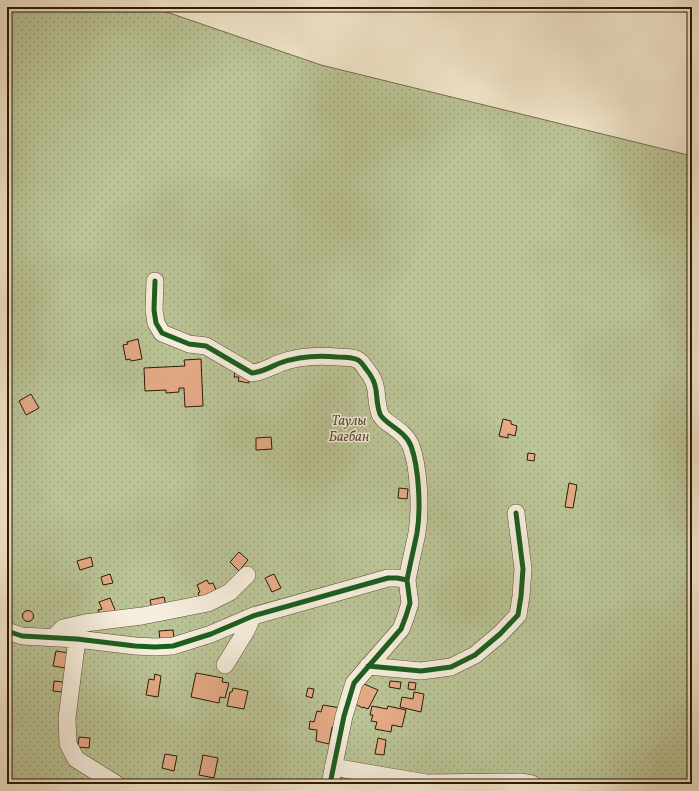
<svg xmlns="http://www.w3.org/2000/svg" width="699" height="791" font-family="Vollkorn,serif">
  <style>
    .grass { fill: url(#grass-dots); stroke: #746e4f }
    .building { fill: #e5ab87; stroke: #2e1807 }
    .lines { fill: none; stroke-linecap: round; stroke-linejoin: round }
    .street-casing { stroke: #5f4c38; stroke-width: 18 }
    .street { stroke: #f7efde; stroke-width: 17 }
    .cycleway-casing { stroke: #f7efde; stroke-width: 8 }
    .cycleway { stroke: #1b5e20; stroke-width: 5 }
    .labels { text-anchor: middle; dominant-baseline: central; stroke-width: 3; stroke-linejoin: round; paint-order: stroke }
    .park-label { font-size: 14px; font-style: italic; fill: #584c32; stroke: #f7efde }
  </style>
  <defs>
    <pattern id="grass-dots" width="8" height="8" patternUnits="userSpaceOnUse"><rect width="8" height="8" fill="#bbc597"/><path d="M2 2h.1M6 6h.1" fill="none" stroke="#a1a881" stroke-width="1.8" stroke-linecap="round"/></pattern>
  </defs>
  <rect width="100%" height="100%" fill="#f3e7cc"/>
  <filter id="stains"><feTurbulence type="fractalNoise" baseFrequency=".005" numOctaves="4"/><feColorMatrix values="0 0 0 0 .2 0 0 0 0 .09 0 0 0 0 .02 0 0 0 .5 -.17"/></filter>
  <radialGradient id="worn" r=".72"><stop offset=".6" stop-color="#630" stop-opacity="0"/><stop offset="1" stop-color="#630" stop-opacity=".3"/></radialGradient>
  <path class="grass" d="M7,7H152L321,65L692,156V784H7Z"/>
  <path class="building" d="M138,339L142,359L131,361L130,359L126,360L123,345L128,344L127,342Z
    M201,359L203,406L185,407L184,388H179V392L166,393V390L145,391L144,368L185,366L184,360Z
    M235,371L250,374L249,383L238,381L239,377H234Z
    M31,394L39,408L26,415L19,401Z
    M503,419L511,421V424L517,426L515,436L508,434V438L499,436Z
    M271,437L272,449L256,450V438Z
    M528,453L535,454L534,461L527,460Z
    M569,483L577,485L573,508L565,507Z
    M399,488L408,489L407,499L398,498Z
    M239,552L248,560L239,571L230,562Z
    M91,557L93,566L80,570L77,561Z
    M110,574L113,583L103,585L101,577Z
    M274,574L281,588L272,592L265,578Z
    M207,580L209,584L213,583L217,592L200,599L198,593L200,592L197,585Z
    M164,597L166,606L152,609L150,600Z
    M110,598L116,612L101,615L98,610L102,609L99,602Z
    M22.5 616a5.5 5.5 0 1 1 11 0a5.5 5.5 0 1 1-11 0Z
    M173,630L174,638L160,640L159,631Z
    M56,651L68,653L65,668L53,666Z
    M196,673L223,678L222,682L229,683L225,698L220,697L219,703L191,697Z
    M155,674L161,676L158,697L146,695L149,679L154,680Z
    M54,681L63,682L62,692L53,691Z
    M390,681L401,682L400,689L389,687Z
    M409,682L416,683L415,690L408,689Z
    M362,683L378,690L368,709L363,707V708L355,704Z
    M233,688L248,691L244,709L227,706L230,692H232Z
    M308,688L314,689L312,698L306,696Z
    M414,692L424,694L421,712L400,707L402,697L413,699Z
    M323,705L341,708L338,728L332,727L329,744L316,741L317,730L309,729L310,721L314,722L317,711L321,712Z
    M372,706L387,709L388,706L406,710L402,727L392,725L391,732L375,729L377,722L371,721L373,715H370Z
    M79,737L90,738L89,748L78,747Z
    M378,738L386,740L384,755L375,754Z
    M165,754L177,756L174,771L162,768Z
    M203,755L218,758L214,778L199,775Z"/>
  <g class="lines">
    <defs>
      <path id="street" d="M155,281L154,310L156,323L162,333L189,344L206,346L252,373C263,372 270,367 280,363C299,356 317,355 337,357C342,357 353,357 358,360C360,361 364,366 366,369C371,375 375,382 376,390C377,398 377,406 380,414C383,423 405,430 411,446C419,468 421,509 417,533C414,548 410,564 407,580
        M7,631L22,636L77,639L135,646L155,647L173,646L211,634L253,616L388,578H397L407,580L410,603L406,616L401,629L354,683L344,716L330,784
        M54,637L63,628L85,623L142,616L208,603L230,592L247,575
        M77,639L67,718L68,744L76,759L116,784
        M225,665L246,631L253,616
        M368,666L421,671L451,667L475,655L500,634L518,615L521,596L523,569L516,513
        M333,767L426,783L520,782L532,784"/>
    </defs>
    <use href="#street" class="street-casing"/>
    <use href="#street" class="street"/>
    <defs>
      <path id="cycleway" d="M155,281L154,310L156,323L162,333L189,344L206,346L252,373C263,372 270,367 280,363C299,356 317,355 337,357C342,357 353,357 358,360C360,361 364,366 366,369C371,375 375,382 376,390C377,398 377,406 380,414C383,423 405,430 411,446C419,468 421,509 417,533C414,548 410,564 407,580
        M7,631L22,636L77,639L135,646L155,647L173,646L211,634L253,616L388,578H397L407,580L410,603L406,616L401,629L354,683L344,716L330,784
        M368,666L421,671L451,667L475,655L500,634L518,615L521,596L523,569L516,513"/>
    </defs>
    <use href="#cycleway" class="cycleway-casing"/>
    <use href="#cycleway" class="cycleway"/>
  </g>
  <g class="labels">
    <g class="park-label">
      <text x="349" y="421">Таулы<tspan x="349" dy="16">Бағбан</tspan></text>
    </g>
  </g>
  <rect width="699" height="791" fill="none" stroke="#f3e7cc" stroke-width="24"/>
  <rect x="8" y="8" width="683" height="775" fill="none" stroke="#2e1807" stroke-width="2"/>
  <rect x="12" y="12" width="675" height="767" fill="none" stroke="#2e1807"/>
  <rect width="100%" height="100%" filter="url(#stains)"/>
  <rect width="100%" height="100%" fill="url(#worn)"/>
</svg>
